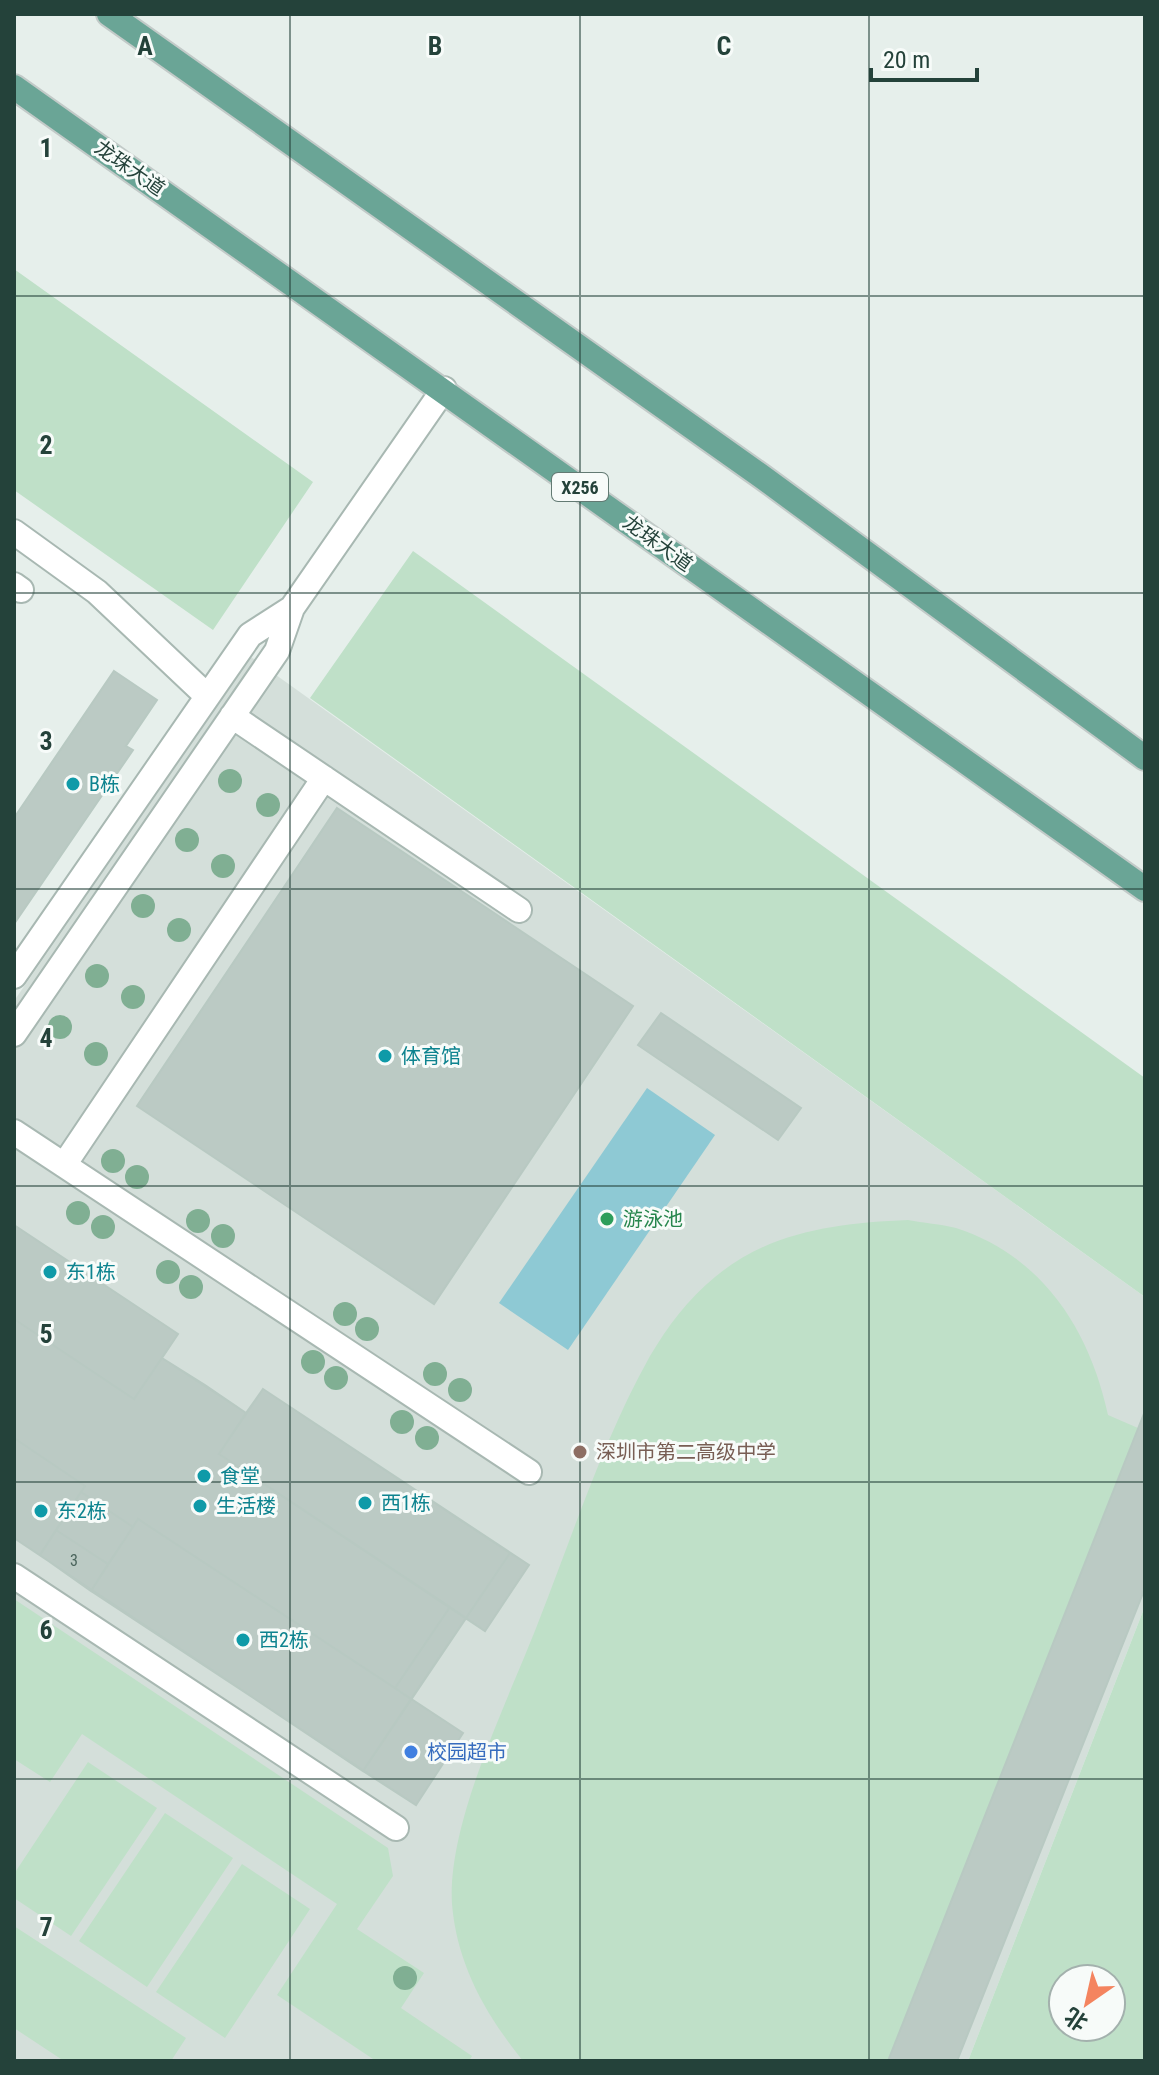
<svg xmlns="http://www.w3.org/2000/svg" width="1159" height="2075" font-family="'Roboto Condensed','Noto Sans SC',sans-serif">
  <style>
    .built { fill: #d4dfda }
    .green { fill: #bfe0c8; fill-rule: evenodd }
    .water { fill: #8ec9d4 }
    .building { fill: #bbcac4; stroke: #b8c9c2; stroke-width: 2 }
    .lines { fill: none; stroke-linecap: round; stroke-linejoin: round }
    .minor-casing { stroke: #a8b8b2; stroke-width: 28 }
    .major-casing { stroke: #c2cac8; stroke-width: 28 }
    .minor { stroke: #fff; stroke-width: 24 }
    .major { stroke: #6aa596; stroke-width: 24 }
    .tree { fill: #80af93 }
    .grid { fill: none; stroke: #24423a; stroke-width: 2; stroke-opacity: 0.55 }
    .culture-dot { fill: #0f9aa8; stroke: #f7fbf9; stroke-width: 3 }
    .leisure-dot { fill: #2e9e5b; stroke: #f7fbf9; stroke-width: 3 }
    .education-dot { fill: #8d6e63; stroke: #f7fbf9; stroke-width: 3 }
    .shop-dot { fill: #3f7fe0; stroke: #f7fbf9; stroke-width: 3 }
    .labels { text-anchor: middle; dominant-baseline: central; stroke-width: 6; stroke-linejoin: round; paint-order: stroke }
    .number-label { font-size: 16px; fill: #4a645c }
    .shield { fill: #f7fbf9; stroke: #637a73; stroke-width: 2 }
    .shield-label { font-size: 18px; font-weight: bold; fill: #24423a }
    .street-label { font-size: 20px; fill: #24423a; stroke: #f7fbf9 }
    .culture-label { font-size: 20px; fill: #0d838f; stroke: #f7fbf9; text-anchor: start }
    .leisure-label { font-size: 20px; fill: #27864d; stroke: #f7fbf9; text-anchor: start }
    .education-label { font-size: 20px; fill: #785e54; stroke: #f7fbf9; text-anchor: start }
    .shop-label { font-size: 20px; fill: #366cbe; stroke: #f7fbf9; text-anchor: start }
    .grid-label { font-size: 26px; text-anchor: middle; font-weight: bold; fill: #24423a; stroke: #f7fbf9; stroke-width: 6; stroke-linejoin: round; paint-order: stroke }
  </style>
  <rect width="100%" height="100%" fill="#e6efeb"/>
  <path class="built" d="M251,657L1145,1297V1606L968,2061H14V1001Z"/>
  <path class="green" d="M14,269L313,482L213,630L14,490Z
    M413,551L1145,1078V1297L310,698Z
    M908,1220C923,1223 941,1224 956,1228C1043,1256 1090,1331 1108,1415L1138,1428L888,2061H523C486,2015 457,1965 452,1904C447,1822 508,1701 538,1623C573,1534 603,1440 650,1356C668,1326 688,1299 715,1277C770,1231 838,1223 908,1220Z
    M14,1599L388,1848L393,1876L357,1929L424,1973L401,2008L472,2056L469,2061H376L277,1995L337,1904L82,1734L50,1782L14,1759Z
    M1145,1606V2061H968ZM1111,1979V2027H1063V1979Z
    M88,1762L157,1808L71,1936L14,1898V1874Z
    M165,1813L233,1858L147,1987L79,1941Z
    M242,1864L310,1909L225,2038L156,1992Z
    M14,1926L186,2038L171,2061H64L14,2028Z"/>
  <path class="water" d="M647,1088L715,1135L568,1350L499,1303Z"/>
  <path class="building" d="M114,671L157,700L126,746L133,750L14,924V818Z
    M337,808L633,1006L434,1304L137,1106Z
    M661,1013L801,1108L778,1140L638,1045Z
    M14,1225L178,1334L134,1399L14,1319Z
    M14,1225L178,1334L162,1358L246,1413L263,1389L510,1553L363,1771L14,1538Z
    M14,1319L134,1399L162,1358L205,1385L246,1413L219,1454L450,1607L395,1688L138,1519L133,1527L81,1492L85,1486L14,1438Z
    M263,1389L529,1565L485,1631L219,1454Z
    M1145,1411V1588L957,2061H888Z
    M14,1438L85,1486L40,1555L14,1538Z
    M81,1492L133,1527L108,1564L56,1530Z
    M138,1519L463,1733L416,1805L91,1591Z
    M56,1530L108,1564L91,1591L40,1555Z
    M510,1553L529,1565L485,1631L466,1618Z
    M450,1607L466,1618L411,1699L395,1688Z
    M411,1699L463,1733L416,1805L363,1771Z"/>
  <g class="lines">
    <defs>
      <path id="minor" d="M14,532L97,592L206,695
        M14,585L21,590
        M292,608L444,389
        M232,716L519,910
        M14,976L250,635L292,608L277,651L14,1034
        M14,1132L529,1472
        M64,1165L324,778
        M14,1576L396,1828"/>
      <path id="major" d="M109,14L761,476L1145,758
        M14,87L1145,889"/>
    </defs>
    <use href="#minor" class="minor-casing"/>
    <use href="#major" class="major-casing"/>
    <use href="#minor" class="minor"/>
    <use href="#major" class="major"/>
  </g>
  <g class="tree">
    <circle cx="230" cy="781" r="12"/>
    <circle cx="268" cy="805" r="12"/>
    <circle cx="187" cy="840" r="12"/>
    <circle cx="223" cy="866" r="12"/>
    <circle cx="143" cy="906" r="12"/>
    <circle cx="179" cy="930" r="12"/>
    <circle cx="97" cy="976" r="12"/>
    <circle cx="133" cy="997" r="12"/>
    <circle cx="60" cy="1027" r="12"/>
    <circle cx="96" cy="1054" r="12"/>
    <circle cx="113" cy="1161" r="12"/>
    <circle cx="137" cy="1177" r="12"/>
    <circle cx="78" cy="1213" r="12"/>
    <circle cx="198" cy="1221" r="12"/>
    <circle cx="103" cy="1227" r="12"/>
    <circle cx="223" cy="1236" r="12"/>
    <circle cx="168" cy="1272" r="12"/>
    <circle cx="191" cy="1287" r="12"/>
    <circle cx="345" cy="1314" r="12"/>
    <circle cx="367" cy="1329" r="12"/>
    <circle cx="313" cy="1362" r="12"/>
    <circle cx="435" cy="1374" r="12"/>
    <circle cx="336" cy="1378" r="12"/>
    <circle cx="460" cy="1390" r="12"/>
    <circle cx="402" cy="1422" r="12"/>
    <circle cx="427" cy="1438" r="12"/>
    <circle cx="405" cy="1978" r="12"/>
  </g>
  <path class="grid" d="M290,14V2061M580,14V2061M869,14V2061M14,296H1145M14,593H1145M14,889H1145M14,1186H1145M14,1482H1145M14,1779H1145"/>
  <g class="culture-dot">
    <circle cx="73" cy="784" r="8"/>
    <circle cx="385" cy="1056" r="8"/>
    <circle cx="50" cy="1272" r="8"/>
    <circle cx="204" cy="1476" r="8"/>
    <circle cx="365" cy="1503" r="8"/>
    <circle cx="200" cy="1506" r="8"/>
    <circle cx="41" cy="1511" r="8"/>
    <circle cx="243" cy="1640" r="8"/>
  </g>
  <circle class="leisure-dot" cx="607" cy="1219" r="8"/>
  <circle class="education-dot" cx="580" cy="1452" r="8"/>
  <circle class="shop-dot" cx="411" cy="1752" r="8"/>
  <g class="labels">
    <g class="number-label">
      <text x="74" y="1560">3</text>
    </g>
    <rect class="shield" x="552" y="473" width="56" height="28" rx="6"/>
    <g class="shield-label">
      <text x="580" y="487">X256</text>
    </g>
    <g class="street-label">
      <text transform="translate(130 168) rotate(35)">龙珠大道</text>
      <text transform="translate(658 543) rotate(36)">龙珠大道</text>
    </g>
    <g class="culture-label">
      <text x="89" y="784">B栋</text>
      <text x="401" y="1056">体育馆</text>
      <text x="66" y="1272">东1栋</text>
      <text x="220" y="1476">食堂</text>
      <text x="381" y="1503">西1栋</text>
      <text x="216" y="1506">生活楼</text>
      <text x="57" y="1511">东2栋</text>
      <text x="259" y="1640">西2栋</text>
    </g>
    <g class="leisure-label">
      <text x="623" y="1219">游泳池</text>
    </g>
    <g class="education-label">
      <text x="596" y="1452">深圳市第二高级中学</text>
    </g>
    <g class="shop-label">
      <text x="427" y="1752">校园超市</text>
    </g>
  </g>
  <g class="grid-label">
    <text x="145" y="55">A</text>
    <text x="435" y="55">B</text>
    <text x="724" y="55">C</text>
    <text x="46" y="157">1</text>
    <text x="46" y="454">2</text>
    <text x="46" y="750">3</text>
    <text x="46" y="1047">4</text>
    <text x="46" y="1343">5</text>
    <text x="46" y="1639">6</text>
    <text x="46" y="1936">7</text>
  </g>
  <rect width="1159" height="2075" fill="none" stroke="#24423a" stroke-width="32"/>
  <g transform="translate(1087 2003) rotate(214)"><circle r="38" fill="#f7fbf9" stroke="#a3b1ad" stroke-width="2"/>
  <path d="M0-6L14 30L0 20L-14 30Z" fill="#f4845f"/>
  <text y="-12" font-size="22" font-weight="bold" text-anchor="middle" fill="#24423a">北</text>
  </g>
  <path d="M871 68v12h106v-12" fill="none" stroke="#24423a" stroke-width="4"/>
  <text x="883" y="68" font-size="24" fill="#24423a" stroke="#f7fbf9" stroke-width="6" paint-order="stroke">20 m</text>
</svg>
